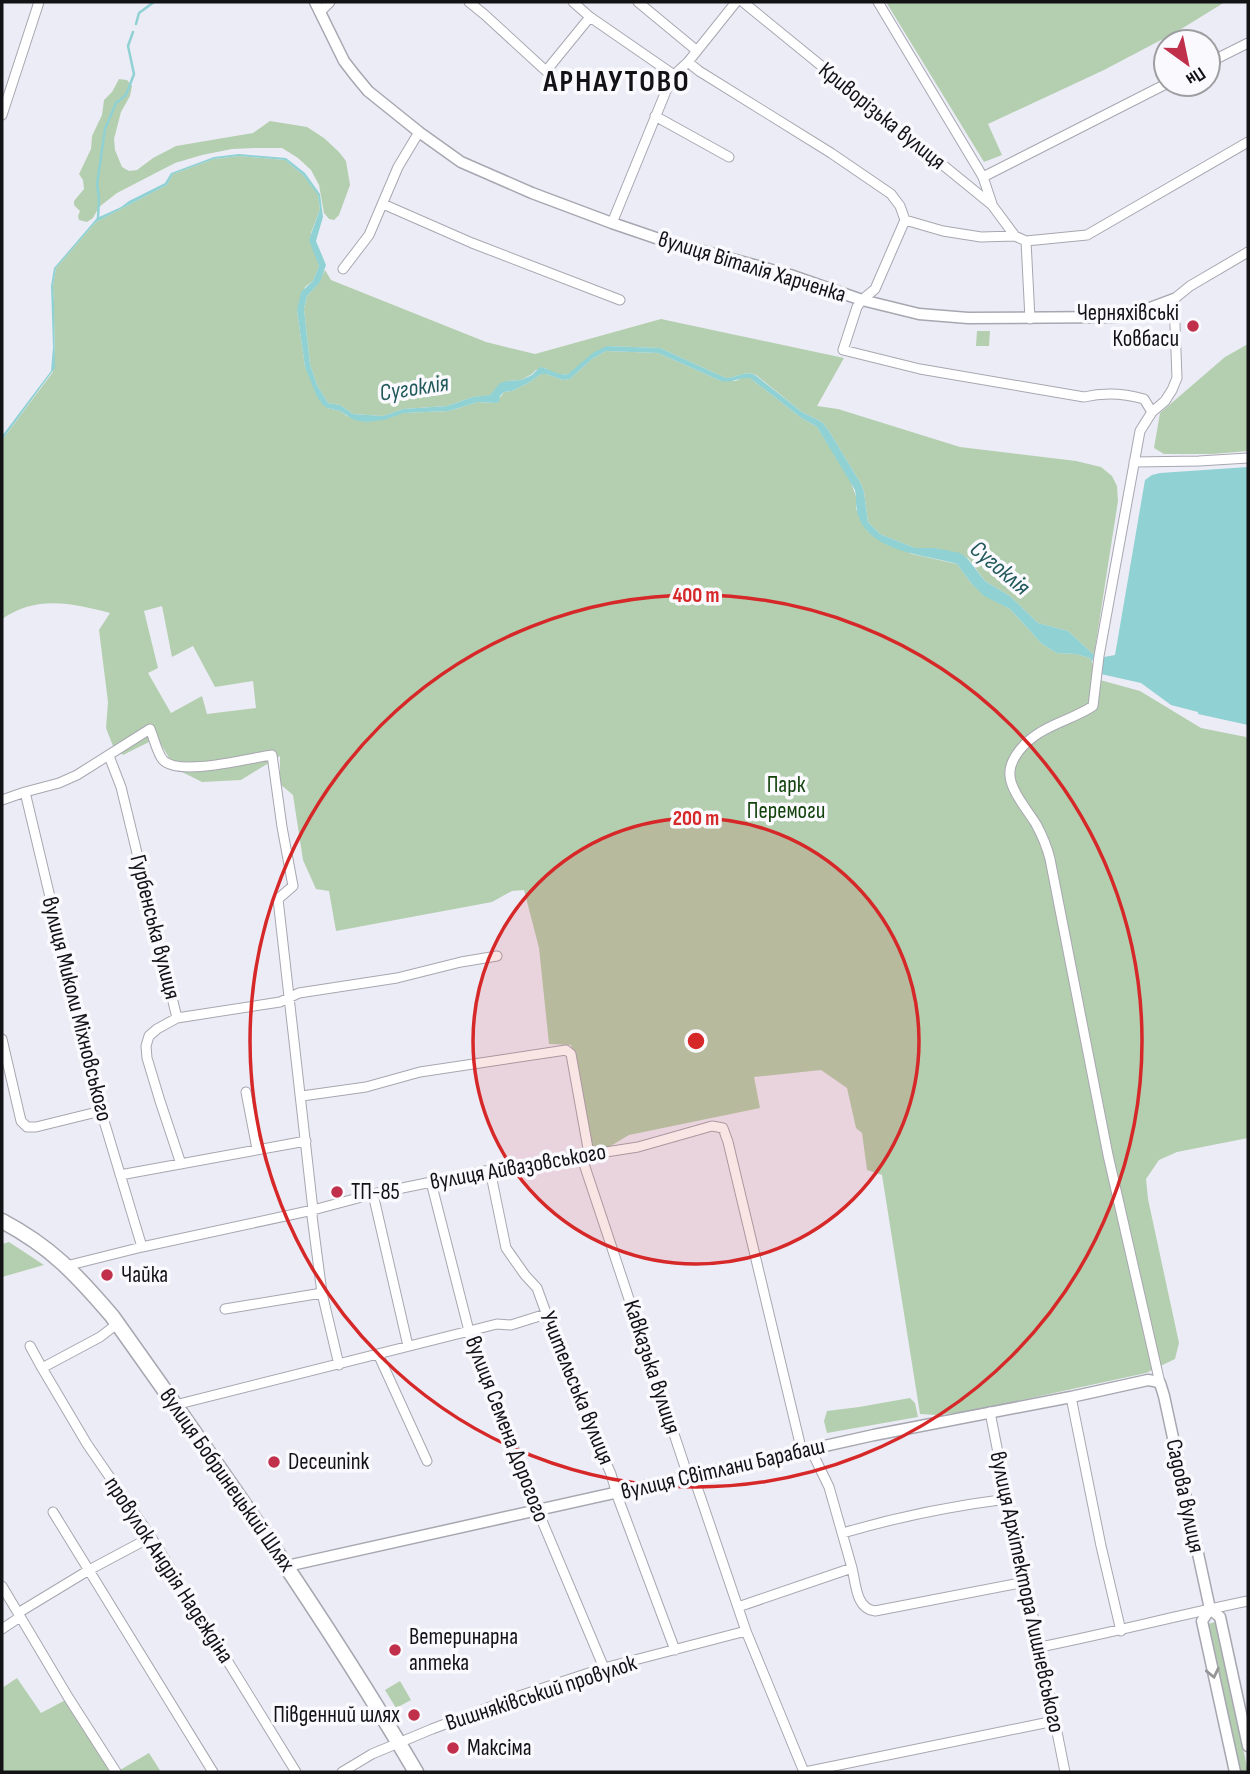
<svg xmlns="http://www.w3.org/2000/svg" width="1250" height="1774" font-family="'Sofia Sans Condensed',sans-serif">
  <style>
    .green { fill: #b4cfaf; fill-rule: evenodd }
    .water { fill: #90d1d3 }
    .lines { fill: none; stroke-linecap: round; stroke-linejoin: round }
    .stream { stroke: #90d1d3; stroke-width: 2.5 }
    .minor-casing { stroke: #a7a7b1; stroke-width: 11 }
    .tertiary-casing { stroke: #a7a7b1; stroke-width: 13 }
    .primary-casing { stroke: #a7a7b1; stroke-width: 17 }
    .minor { stroke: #fff; stroke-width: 9 }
    .tertiary { stroke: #fff; stroke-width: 10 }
    .primary { stroke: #fff; stroke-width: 14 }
    .oneway { stroke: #959596 }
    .ring { fill: none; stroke: #d62828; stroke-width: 3.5 }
    .poi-dot { fill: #c1304b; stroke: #fafafe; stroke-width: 2.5 }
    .labels { text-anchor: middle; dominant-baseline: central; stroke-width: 7; stroke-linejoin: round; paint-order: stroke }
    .street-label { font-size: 23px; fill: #131316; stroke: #fafafe }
    .poi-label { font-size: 23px; fill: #131316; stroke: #fafafe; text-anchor: start }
    .park-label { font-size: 23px; fill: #13420d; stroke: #fafafe }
    .water-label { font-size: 24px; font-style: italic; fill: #21585a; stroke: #fafafe }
    .district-label { font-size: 30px; font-weight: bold; letter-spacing: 2px; fill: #131316; stroke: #fafafe }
    .centre { fill: #d62828; stroke: #fafafe; stroke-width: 3.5 }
    .ring-label { font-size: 21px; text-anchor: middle; font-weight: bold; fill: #d62828; stroke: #fafafe; stroke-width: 7; stroke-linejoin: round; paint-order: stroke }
  </style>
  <rect width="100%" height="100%" fill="#ececf6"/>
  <path class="green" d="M886,2H1225L1178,31L1104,70L988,124L1002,155L984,162Z
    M119,79L127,80L132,86L130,96L121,112L114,139L115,150L122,167L129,171L137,170L153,158L176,146L253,133L270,121L307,127L324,138L339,152L346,161L350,185L339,215L334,220L329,219L324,213L319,185L311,170L298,158L282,148H255L232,149L202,155L175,163L117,193L99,207L93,218L87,222L79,220L78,216L80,211L74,205V201L84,189L83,180L79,174L91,149L92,136L102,115L104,100L112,92Z
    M239,156L285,160L303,175L318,194L320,209L311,233L319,266L313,281L305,287L297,310L305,367L327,408L340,411L347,416L366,422L404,413L449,411L478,402L496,403L504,392L512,391L530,382L541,374H546L563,380L570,379L592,359L606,351L658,353L721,381H736L743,377L750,378L800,417L817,427L850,480L857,499L856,509L867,531L912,554L957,564L971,583L984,595L1010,609L1042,644L1057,653L1076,654L1090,658L1100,680L1140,691L1201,728L1246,737L1248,741V1138L1177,1152L1159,1160L1146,1179L1148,1199L1179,1343L1175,1359L1146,1373L971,1411L936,1415L920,1414L882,1175L867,1170L862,1133L856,1128L847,1088L821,1070L754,1077L760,1108L629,1135L609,1147H593L571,1045L549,1044L539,948L524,890L512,891L492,902L336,931L329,891L316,889L303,860L293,795L280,784V756L241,780L202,782L176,769L157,738L123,755L113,746L106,728L108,702L99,630L110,613C72,603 36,595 2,619V440L53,372L55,348L53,286L56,268L96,222L167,185L173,174L214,159ZM162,606L172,657L193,646L215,687L253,681L256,708L207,714L202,696L171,713L148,673L158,668L144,611Z
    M325,270L331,280L486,342L535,354L661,319L844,358L817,406L838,409L960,447L1076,461L1101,467L1112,476L1117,486L1118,501L1094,655L1068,631L1038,623L1010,596L985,581L968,558L935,548H915L880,534L868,522L864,492L861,484L829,431L822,422L802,412L756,375C745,370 737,378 726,378L660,348L607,346L568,374H555L545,368L536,370L532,374L521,380L507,381L490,395L484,396L473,397L447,406L403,409L383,416L353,414L340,405L328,403L317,385L310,364L304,309L307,296L317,285Z
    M977,331H990L989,346H976Z
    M1248,344V451L1213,454H1164L1154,448L1160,413L1225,357Z
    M9,1242L44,1265L2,1277V1244Z
    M910,1398L915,1403L918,1417L827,1433L824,1421L827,1411L859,1407Z
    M1215,1622L1217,1625L1248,1772H1239L1208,1624Z
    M17,1678L41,1713L73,1696L120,1770L149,1753L161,1772H2V1688Z
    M400,1681L411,1700L396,1708L385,1690Z"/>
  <path class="water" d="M239,154L286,158L305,173L320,194L323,217L316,241L326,265L320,282L307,296L304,309L310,364L317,385L328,403L340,405L353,414L383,416L403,409L447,406L473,397L490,395L500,383L507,381L521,380L532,375L540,367C551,369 557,376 568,374L594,352L607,346L660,348L726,378C737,378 745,370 755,375L802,412L822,422L829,431L861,484L864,492L868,522L880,534L915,548H935L960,553L967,558L985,581L1010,596L1038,623L1068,631L1094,655L1092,662L1090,658L1076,654L1057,653L1042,644L1010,609L984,596L971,583L957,564C926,555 872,552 859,518C855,509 857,499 855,490L817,427L800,417L750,378C739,377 733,383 721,381L658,353L606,351L592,359L570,379L563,380L546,374H541L530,382L512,391L504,392L500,396L499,402L496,403L478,402L449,411L404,413L384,420L366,422L354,420L340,411L327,408L323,405L317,397L305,367L297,310L301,292L313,281L319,266L309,240L320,209L318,195L303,175L285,160L239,156L214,159L173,174L167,185L96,222L56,268L53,286L54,302L55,368L2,440V436L51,371L53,347L51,286L54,268L97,218L121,207L129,201L165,183L171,173L214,157Z
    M1248,467V725L1198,714V712L1171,705L1141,683L1101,674L1104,657L1115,655L1145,480L1152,475L1160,473Z"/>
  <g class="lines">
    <path class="stream" d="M136,24L139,13L154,2
      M98,218L99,199L97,184L105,129L116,103L126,95L134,74L128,46L133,32"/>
    <defs>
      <path id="minor" d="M469,2L485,15L546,71L590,17
        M573,2L590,17L674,75
        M638,2L696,50
        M743,2L992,205L1015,236
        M878,2L983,177L992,204
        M320,12L330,2
        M688,62L699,71L831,153L891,194L900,206L905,220
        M1208,63L1248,43
        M2,115L39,2
        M655,116L729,157
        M983,177L1166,84
        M383,204L472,243L620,300
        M905,220L875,289L862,300L857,307L843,350L920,369L1084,397C1105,392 1123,393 1144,399L1152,412
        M905,220L943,231L981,237L1015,236L1026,241L1087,235L1248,142
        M612,223L666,91L674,75L688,62L736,2
        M1026,241L1030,319
        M343,269L369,235L398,167L419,132
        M1134,462L1199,461L1248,458
        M109,756L121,787L177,1018L157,1029L149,1036L146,1046L147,1058L160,1101L181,1164
        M25,792L59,783L77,775L150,729C154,738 157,753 163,760C179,777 249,758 272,755L282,827L293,886L278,899L313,1210L312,1216L322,1293L339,1365
        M2,800L25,792L101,1111L142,1247
        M177,1018L280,1002L299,993L397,978L461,962L497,956
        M2,1039L21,1121L27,1127H36L101,1111
        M246,1092L257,1149
        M302,1096L366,1087L420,1072L566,1050L571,1054L589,1154
        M581,1155L685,1467L695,1481L746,1631L804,1772
        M490,1170L506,1248L525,1275L537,1288L574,1390L611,1474L618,1498L675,1650
        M120,1175L306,1141
        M431,1182L469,1331L537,1509L604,1668
        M373,1194L408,1346
        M66,1266L142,1247L313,1210L373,1194L490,1170L638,1147L712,1126L723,1128L728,1142L802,1452
        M225,1309L322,1293
        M117,1324L100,1337L42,1368L87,1444L151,1537L296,1772
        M30,1346L42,1368
        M378,1354L427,1461
        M1160,1383L1108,1155L1050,859C1047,847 1042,835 1036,824C1028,811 1011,791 1010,776C1008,759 1026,741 1039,733C1056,722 1077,717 1093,706L1099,656L1140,431L1152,412L1165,401L1172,390L1177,378L1174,299L1190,286L1248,252
        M1071,1397L1101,1546L1121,1631
        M175,1405L497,1324L511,1325L546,1314
        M990,1412L1007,1499L1040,1647L1065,1772
        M811,1450L829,1487L852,1568
        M53,1512L213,1772
        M843,1533C897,1517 951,1506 1007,1499
        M2,1586L68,1697L116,1772
        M738,1607L852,1568C856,1584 856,1609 875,1611L1025,1582
        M18,1613L89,1570L151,1537
        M2,1629L20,1617
        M1040,1647C1110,1633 1179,1615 1248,1601
        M342,1772L372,1754L432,1729L519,1696L604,1668L746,1631
        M805,1772L1054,1721"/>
      <path id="tertiary" d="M315,2L344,61L354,74L368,91L419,132L461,162L532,193L612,223L656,238L790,275L862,300L919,314L968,318L1116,317L1142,311L1174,299
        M287,1566L874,1435L1071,1397L1148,1380L1154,1381L1160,1383L1164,1396L1210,1609L1220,1617L1248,1746
        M1210,1609L1202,1621L1235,1772"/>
      <path id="primary" d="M2,1221C51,1247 76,1274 112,1316C218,1465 323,1614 416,1772"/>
    </defs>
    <use href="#minor" class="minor-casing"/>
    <use href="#tertiary" class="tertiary-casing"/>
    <use href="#primary" class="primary-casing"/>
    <use href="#minor" class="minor"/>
    <use href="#tertiary" class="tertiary"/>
    <use href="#primary" class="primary"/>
  </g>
  <defs><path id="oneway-chevron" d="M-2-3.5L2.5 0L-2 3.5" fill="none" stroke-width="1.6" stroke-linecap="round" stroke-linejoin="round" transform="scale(1.75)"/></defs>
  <use class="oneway" href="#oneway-chevron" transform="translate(1213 1673) rotate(78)"/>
  <circle cx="696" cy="1041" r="223" fill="#d62828" fill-opacity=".12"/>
  <g class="ring">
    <circle cx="696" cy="1041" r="223"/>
    <circle cx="696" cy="1041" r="446"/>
  </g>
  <g class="poi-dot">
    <circle cx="1193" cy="326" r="7"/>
    <circle cx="337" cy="1192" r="7"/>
    <circle cx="107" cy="1275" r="7"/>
    <circle cx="274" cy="1462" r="7"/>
    <circle cx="395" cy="1650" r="7"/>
    <circle cx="414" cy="1715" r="7"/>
    <circle cx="453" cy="1748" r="7"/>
  </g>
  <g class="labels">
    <g class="street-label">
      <text transform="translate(882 116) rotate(39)">Криворізька вулиця</text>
      <text transform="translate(752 267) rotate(17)">вулиця Віталія Харченка</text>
      <text transform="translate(155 927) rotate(76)">Гурбенська вулиця</text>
      <text transform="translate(77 1009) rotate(76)">вулиця Миколи Міхновського</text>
      <text transform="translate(518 1167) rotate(-10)">вулиця Айвазовського</text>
      <text transform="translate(652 1367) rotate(72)">Кавказька вулиця</text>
      <text transform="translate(577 1388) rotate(68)">Учительська вулиця</text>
      <text transform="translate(507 1429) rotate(69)">вулиця Семена Дорогого</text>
      <text transform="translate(723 1469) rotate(-13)">вулиця Світлани Барабаш</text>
      <text transform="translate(227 1480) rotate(55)">вулиця Бобринецький Шлях</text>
      <text transform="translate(1185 1496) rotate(78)">Садова вулиця</text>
      <text transform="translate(169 1570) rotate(57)">провулок Андрія Надєждіна</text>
      <text transform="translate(1027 1592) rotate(78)">вулиця Архітектора Лишневського</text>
      <text transform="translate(541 1693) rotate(-18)">Вишняківський провулок</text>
    </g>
    <g class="poi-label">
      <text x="1179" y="313" text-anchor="end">Черняхівські<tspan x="1179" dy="26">Ковбаси</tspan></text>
      <text x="351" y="1192">ТП-85</text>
      <text x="121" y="1275">Чайка</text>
      <text x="288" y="1462">Deceunink</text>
      <text x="409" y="1637">Ветеринарна<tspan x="409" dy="26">аптека</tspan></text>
      <text x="400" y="1715" text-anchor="end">Південний шлях</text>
      <text x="467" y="1748">Максіма</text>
    </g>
    <g class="park-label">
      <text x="786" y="785">Парк<tspan x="786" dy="26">Перемоги</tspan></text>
    </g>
    <g class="water-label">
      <text transform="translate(414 388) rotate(-9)">Сугоклія</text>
      <text transform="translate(1000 568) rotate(40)">Сугоклія</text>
    </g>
    <g class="district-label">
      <text x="617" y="82">АРНАУТОВО</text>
    </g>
  </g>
  <circle cx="696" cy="1041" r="10" class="centre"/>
  <g class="ring-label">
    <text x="696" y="602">400 m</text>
    <text x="696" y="825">200 m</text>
  </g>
  <rect width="1250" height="1774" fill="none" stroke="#131316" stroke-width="7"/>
  <g transform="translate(1187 63) rotate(147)"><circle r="33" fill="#fafafe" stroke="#9e9ea1" stroke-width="2"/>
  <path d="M0-5L12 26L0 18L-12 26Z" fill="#c1304b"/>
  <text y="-10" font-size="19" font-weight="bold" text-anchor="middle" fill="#131316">Пн</text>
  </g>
</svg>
